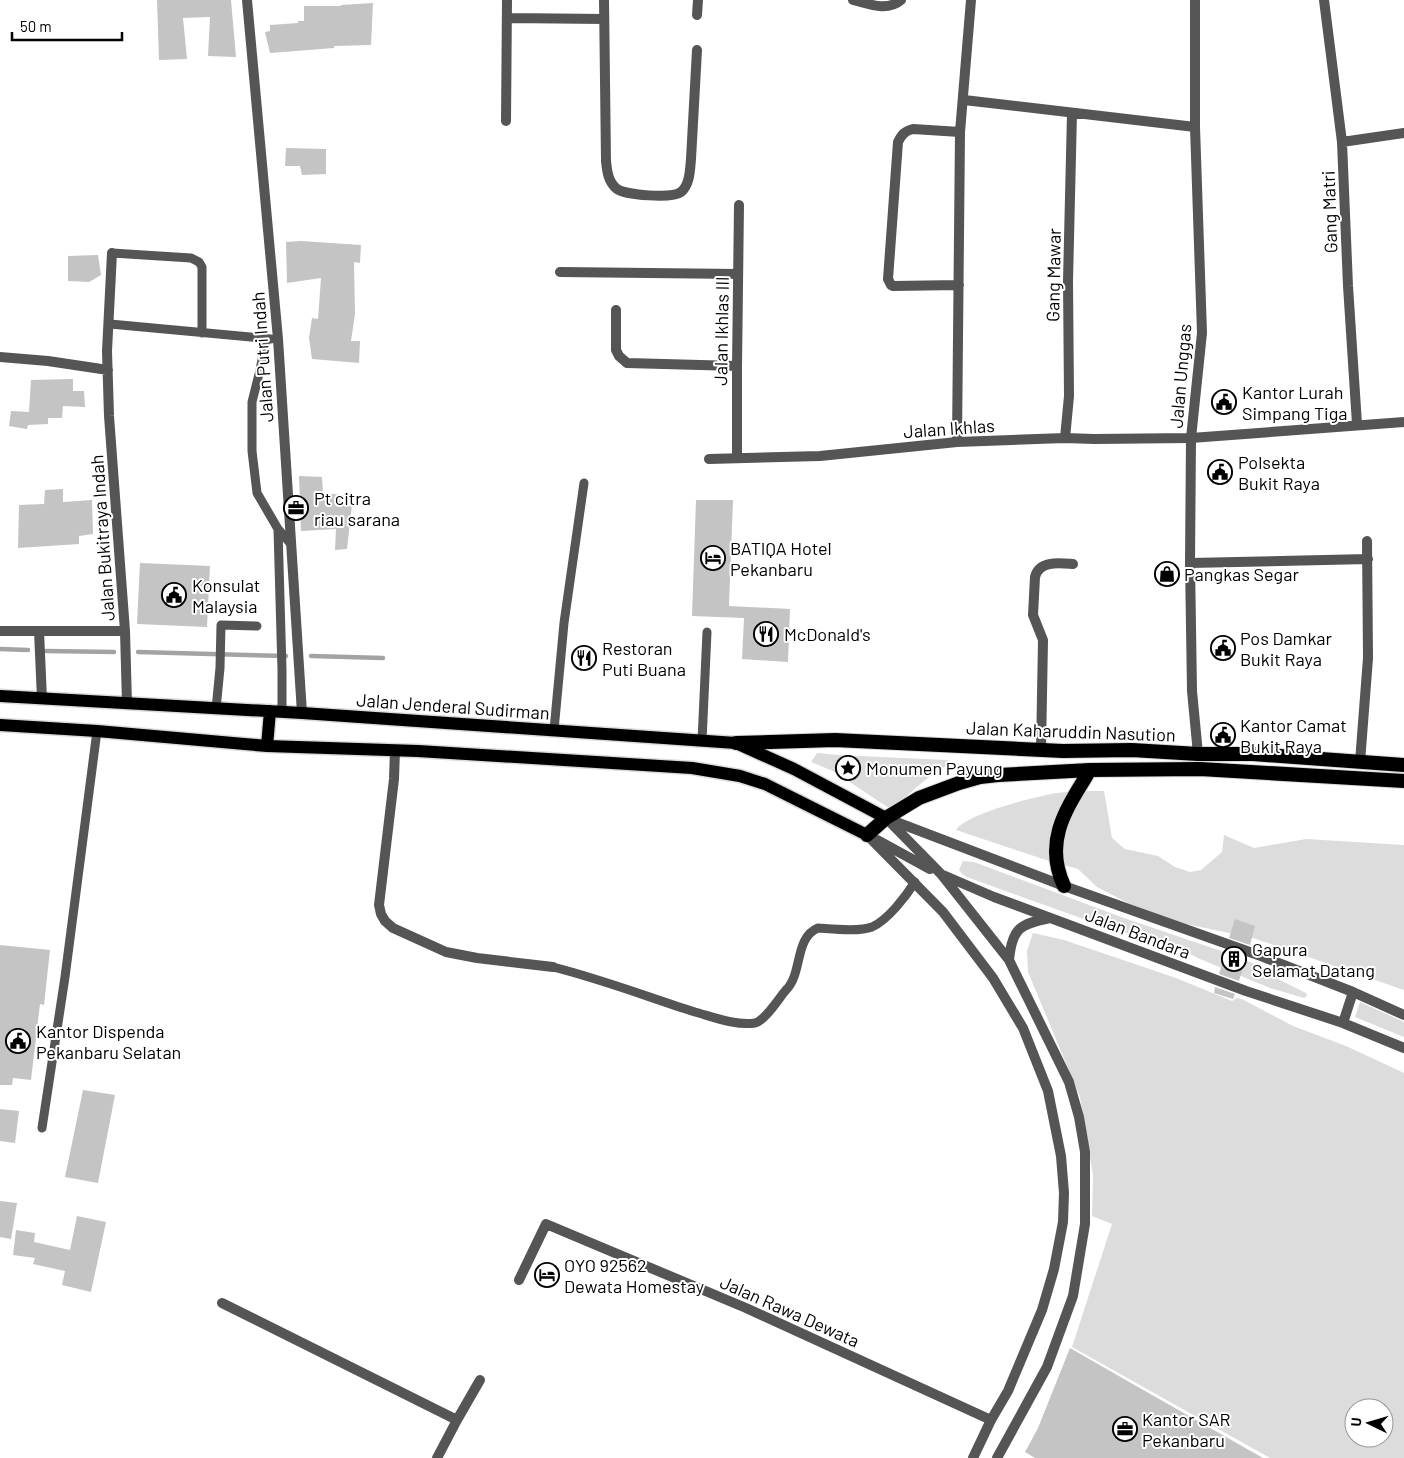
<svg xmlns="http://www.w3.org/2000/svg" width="1404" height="1458" font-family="Barlow,sans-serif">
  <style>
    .green { fill: #dcdcdc; fill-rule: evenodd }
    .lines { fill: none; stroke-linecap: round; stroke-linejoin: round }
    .stream { stroke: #a3a3a3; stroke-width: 4.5 }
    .building { fill: #c4c4c4 }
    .primary-casing { stroke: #dbdbdb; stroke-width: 15 }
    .trunk-casing { stroke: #dbdbdb; stroke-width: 16 }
    .service { stroke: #555; stroke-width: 9 }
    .minor { stroke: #555; stroke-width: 10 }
    .tertiary { stroke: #555; stroke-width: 10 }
    .primary { stroke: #000; stroke-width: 12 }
    .trunk { stroke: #000; stroke-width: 14 }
    .labels { text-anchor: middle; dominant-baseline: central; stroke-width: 4; stroke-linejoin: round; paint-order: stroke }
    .street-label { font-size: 18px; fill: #000; stroke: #fff }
    .poi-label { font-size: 18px; fill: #000; stroke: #fff; text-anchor: start }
  </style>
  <rect width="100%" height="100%" fill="#fff"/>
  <path class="green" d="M817,753L838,755L947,760L952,763C929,774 911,792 892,810L833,771L811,762Z
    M1104,791L1112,838L1125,849L1158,856L1175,867L1190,872L1201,870L1222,852L1224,835L1254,848L1306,839L1404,845V990L1253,938L1181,923L1128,903L1097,887L1078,869L1043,859L956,830C966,814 1037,796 1057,793C1072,791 1088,791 1104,791Z
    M963,861L974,862L1124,918L1224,952L1265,968L1276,978L1306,993L1307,996L1304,998L1270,988L1200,959L1186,952L1089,921L967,877L962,874L959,870Z
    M1033,933L1064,940L1176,978L1232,1001L1237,998L1242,999L1293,1026L1346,1046L1404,1073V1458H1270L1072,1347L1112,1224L1092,1216L1093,1175L1080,1097L1028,972L1027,951ZM1354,1408H1384V1438H1354Z
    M1360,1002L1404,1022V1037L1355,1017Z"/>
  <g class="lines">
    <path class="stream" d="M0,649L28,650
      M46,651L114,652
      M138,652L286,656
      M311,656L383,658"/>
  </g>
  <path class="building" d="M157,0H231L236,57L208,56L210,17L183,18L187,59L159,60Z
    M373,3L371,45L334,46V48L270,53L265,32L270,31V25L298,23V21H304V6H341V5Z
    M286,148L326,149V174L302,175L300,166H285Z
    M301,241L361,245L360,263L354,262L355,314L351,341H360L359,363L312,359L309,338L312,318L318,319L321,278L287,283L286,242Z
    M98,255L101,275L89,282L68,281V256Z
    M73,379V391H84L85,407L63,406L62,418H48V424L28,425L27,429L9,426L11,411L29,412L31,380Z
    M299,476L322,477L323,493L353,496L347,549L335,550L336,529L301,531Z
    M63,489V502L92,500L93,534L79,536V544L18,548L19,505L44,504L45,490Z
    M696,500H733L729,606L790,609L788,662L742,659L744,618L692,616Z
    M140,563L210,566L207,627L137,624Z
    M1235,919L1255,926L1250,945L1229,938Z
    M0,945L50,950L44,1005L40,1004L31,1080L13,1078L12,1085H0Z
    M1226,951L1246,958L1239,981L1219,974Z
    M1215,987L1235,994L1233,999L1214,993Z
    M83,1090L115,1095L98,1183L65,1177Z
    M0,1109L19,1111L15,1143L0,1141Z
    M0,1201L17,1203L11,1239L0,1237Z
    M77,1216L106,1222L91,1292L62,1285L65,1271L33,1264L35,1258L13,1255L16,1230L35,1233L34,1242L70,1250Z
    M1070,1348L1131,1383L1263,1458H1035L1025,1452L1038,1428Z"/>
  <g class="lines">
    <defs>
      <path id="primary" d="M0,696L302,713L736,743L794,769L886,818
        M0,725L97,731L267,746L418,751L692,768L740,776L765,784L867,835
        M267,746L270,711"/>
      <path id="trunk" d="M736,743L835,740L1063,751L1132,750L1198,754H1253L1404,765
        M867,835L886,818L919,798L959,783L980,777L998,775L1090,770L1200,769L1404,781
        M1064,886C1043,840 1067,808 1090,770"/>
    </defs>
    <use href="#primary" class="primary-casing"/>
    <use href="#trunk" class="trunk-casing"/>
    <path class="service" d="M112,253L191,258L199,262L202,267V333
      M110,324L271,339
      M266,339L260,370L252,402V451L257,493L278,529L291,544
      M278,529L282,670V712
      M216,709L220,668L221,625L257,626
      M554,730L564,623L584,483
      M702,741L707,632
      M553,967C601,979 648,997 695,1012C713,1017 736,1026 755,1023C765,1021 779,998 786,990C803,973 794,938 818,928C833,929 859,932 872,927C888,920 906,896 915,882
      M42,1128L65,977L97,731"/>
    <path class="minor" d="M247,0L278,339L302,713
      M604,0L606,161C607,171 608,182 617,189C625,195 672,199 681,192C690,185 690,169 691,159L697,50
      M853,0C869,4 887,12 901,0
      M1324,0L1342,142L1348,286L1357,424
      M697,15L698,0
      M507,18L604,19
      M964,100L1195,127
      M506,121L507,0
      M1342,142L1404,133
      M112,253L107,351L109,416L125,631L127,704
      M560,272L738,274
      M959,285L893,286L891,285L888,279L898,142C902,134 905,131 913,129L960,132
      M616,310V350L619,356L627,363L737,366
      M0,357L48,361L108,370
      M1065,438L1069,396L1068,281L1072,113
      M957,442L960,132L971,0
      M737,458V366L739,205
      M709,459L820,456L957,442L1065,438L1094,439L1191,438L1404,422
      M1190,563L1368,559
      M0,631H39
      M42,699L39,631H125
      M395,750L394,779L379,905L381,914L385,921L393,928L446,952L477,958L553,967
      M1041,750L1043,640L1033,615L1035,577C1039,560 1060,563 1073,564
      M1360,762L1368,658L1367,541
      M519,1280L546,1224L746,1308L991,1420
      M222,1303L457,1420L437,1458
      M457,1420L480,1380"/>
    <path class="tertiary" d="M1195,0V127L1202,333L1191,438L1190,563L1192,691L1198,754
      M886,818L941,874L1009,960L1069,1082L1079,1117L1085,1152V1224L1073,1296L1047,1367L997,1458
      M891,820L1064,886L1261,956L1353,992L1404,1015
      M867,835L943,912L993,978L1023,1028L1048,1091L1061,1156L1064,1193L1063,1222L1054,1269L1042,1310L1008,1391L991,1420L973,1458
      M877,840L930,869
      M943,875L994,897L1246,991L1343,1023L1404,1048
      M1009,960C1012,928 1020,924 1050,918
      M1343,1023L1353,992"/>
    <use href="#primary" class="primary"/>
    <use href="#trunk" class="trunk"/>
  </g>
  <defs>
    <symbol id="civic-ring" viewBox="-11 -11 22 22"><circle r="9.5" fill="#fff" stroke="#000" stroke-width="1.5"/><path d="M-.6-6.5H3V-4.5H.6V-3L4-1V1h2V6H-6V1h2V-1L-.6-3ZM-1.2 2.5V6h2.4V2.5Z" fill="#000"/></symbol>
    <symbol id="office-ring" viewBox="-11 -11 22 22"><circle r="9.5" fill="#fff" stroke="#000" stroke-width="1.5"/><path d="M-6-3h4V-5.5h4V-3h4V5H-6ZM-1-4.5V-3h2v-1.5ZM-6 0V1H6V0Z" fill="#000"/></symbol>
    <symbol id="hotel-ring" viewBox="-11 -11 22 22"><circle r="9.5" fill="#fff" stroke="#000" stroke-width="1.5"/><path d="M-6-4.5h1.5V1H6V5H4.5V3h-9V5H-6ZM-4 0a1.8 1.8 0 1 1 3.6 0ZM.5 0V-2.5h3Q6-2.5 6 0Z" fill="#000"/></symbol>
    <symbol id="shop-ring" viewBox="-11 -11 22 22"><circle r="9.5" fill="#fff" stroke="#000" stroke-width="1.5"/><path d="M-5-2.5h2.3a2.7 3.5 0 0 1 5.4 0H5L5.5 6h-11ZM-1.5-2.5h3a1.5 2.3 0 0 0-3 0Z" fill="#000"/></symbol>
    <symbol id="restaurant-ring" viewBox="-11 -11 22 22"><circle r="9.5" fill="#fff" stroke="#000" stroke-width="1.5"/><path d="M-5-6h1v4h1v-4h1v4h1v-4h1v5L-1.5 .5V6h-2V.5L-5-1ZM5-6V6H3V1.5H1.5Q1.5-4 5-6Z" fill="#000"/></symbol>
    <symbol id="sight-ring" viewBox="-11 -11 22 22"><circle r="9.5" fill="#fff" stroke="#000" stroke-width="1.5"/><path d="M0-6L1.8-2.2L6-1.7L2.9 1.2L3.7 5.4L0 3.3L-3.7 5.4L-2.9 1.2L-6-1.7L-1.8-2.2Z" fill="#000"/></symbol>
    <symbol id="building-ring" viewBox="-11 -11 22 22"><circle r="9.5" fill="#fff" stroke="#000" stroke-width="1.5"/><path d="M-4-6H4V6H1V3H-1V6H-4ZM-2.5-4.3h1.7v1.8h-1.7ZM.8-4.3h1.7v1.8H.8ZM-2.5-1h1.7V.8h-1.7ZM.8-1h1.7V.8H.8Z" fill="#000"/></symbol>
  </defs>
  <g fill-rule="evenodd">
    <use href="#civic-ring" x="1210" y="388" width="28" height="28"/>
    <use href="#civic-ring" x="1206" y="458" width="28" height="28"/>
    <use href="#office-ring" x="282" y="494" width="28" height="28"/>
    <use href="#hotel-ring" x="699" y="544" width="28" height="28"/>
    <use href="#shop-ring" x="1153" y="560" width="28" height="28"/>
    <use href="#civic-ring" x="160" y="581" width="28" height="28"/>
    <use href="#restaurant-ring" x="752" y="620" width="28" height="28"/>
    <use href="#civic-ring" x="1209" y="634" width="28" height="28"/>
    <use href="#restaurant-ring" x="570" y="644" width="28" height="28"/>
    <use href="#civic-ring" x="1209" y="721" width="28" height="28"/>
    <use href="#sight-ring" x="834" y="754" width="28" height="28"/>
    <use href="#building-ring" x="1220" y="945" width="28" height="28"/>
    <use href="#civic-ring" x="4" y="1027" width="28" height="28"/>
    <use href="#hotel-ring" x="533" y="1261" width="28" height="28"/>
    <use href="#office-ring" x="1111" y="1415" width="28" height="28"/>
  </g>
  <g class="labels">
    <g class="street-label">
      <text transform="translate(1329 212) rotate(-92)">Gang Matri</text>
      <text transform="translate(1053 275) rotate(-89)">Gang Mawar</text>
      <text transform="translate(721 331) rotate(-89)">Jalan Ikhlas III</text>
      <text transform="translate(262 357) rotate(-94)">Jalan Putri Indah</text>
      <text transform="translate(1180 376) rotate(-85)">Jalan Unggas</text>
      <text transform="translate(949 428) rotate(-4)">Jalan Ikhlas</text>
      <text transform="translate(102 538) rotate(-94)">Jalan Bukitraya Indah</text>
      <text transform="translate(453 706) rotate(4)">Jalan Jenderal Sudirman</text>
      <text transform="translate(1071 731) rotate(2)">Jalan Kaharuddin Nasution</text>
      <text transform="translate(1138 933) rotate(21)">Jalan Bandara</text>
      <text transform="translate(790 1311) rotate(24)">Jalan Rawa Dewata</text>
    </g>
    <g class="poi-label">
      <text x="1242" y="392">Kantor Lurah<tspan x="1242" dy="21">Simpang Tiga</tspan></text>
      <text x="1238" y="462">Polsekta<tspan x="1238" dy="21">Bukit Raya</tspan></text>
      <text x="314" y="498">Pt citra<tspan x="314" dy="21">riau sarana</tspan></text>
      <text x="730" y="548">BATIQA Hotel<tspan x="730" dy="21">Pekanbaru</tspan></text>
      <text x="1184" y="574">Pangkas Segar</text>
      <text x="192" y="585">Konsulat<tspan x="192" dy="21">Malaysia</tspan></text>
      <text x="784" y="634">McDonald's</text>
      <text x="1240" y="638">Pos Damkar<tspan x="1240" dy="21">Bukit Raya</tspan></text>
      <text x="602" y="648">Restoran<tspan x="602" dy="21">Puti Buana</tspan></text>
      <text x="1240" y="725">Kantor Camat<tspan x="1240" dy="21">Bukit Raya</tspan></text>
      <text x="866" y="768">Monumen Payung</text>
      <text x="1252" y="949">Gapura<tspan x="1252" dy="21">Selamat Datang</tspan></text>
      <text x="36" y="1031">Kantor Dispenda<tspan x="36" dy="21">Pekanbaru Selatan</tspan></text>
      <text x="564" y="1265">OYO 92562<tspan x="564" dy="21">Dewata Homestay</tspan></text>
      <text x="1142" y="1419">Kantor SAR<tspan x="1142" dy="21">Pekanbaru</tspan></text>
    </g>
  </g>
  <g transform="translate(1369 1423) rotate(275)"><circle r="24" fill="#ffffff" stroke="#999999"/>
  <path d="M0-4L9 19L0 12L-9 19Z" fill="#000000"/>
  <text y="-8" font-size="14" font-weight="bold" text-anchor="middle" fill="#000000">U</text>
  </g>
  <path d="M12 32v8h110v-8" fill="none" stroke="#000000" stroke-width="2.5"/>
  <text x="20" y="32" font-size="15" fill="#000000" stroke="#ffffff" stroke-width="4" paint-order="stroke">50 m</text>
</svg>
